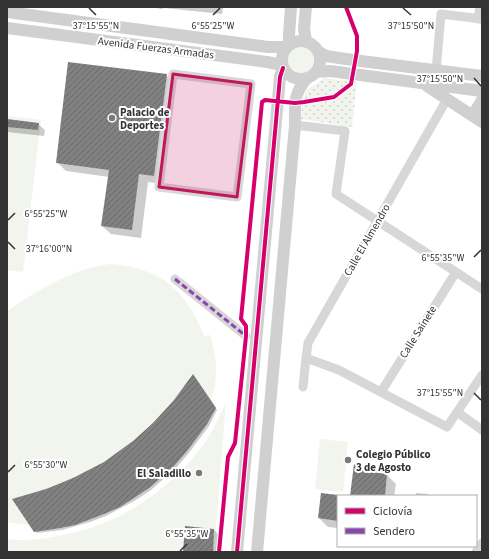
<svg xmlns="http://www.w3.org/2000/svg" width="489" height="559" font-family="'Source Sans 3',sans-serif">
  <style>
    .grass { fill: #f1f5ed }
    .park { fill: url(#park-dots) }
    .shadow { fill: #0003 }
    .building { fill: url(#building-hatch) }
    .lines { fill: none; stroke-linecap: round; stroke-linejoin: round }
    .street { stroke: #d7d7d7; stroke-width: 9 }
    .secondary { stroke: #d0d0d0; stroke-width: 12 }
    .quiet { stroke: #8e44ad; stroke-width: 3; stroke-dasharray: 6 3; stroke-linecap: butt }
    .cycleway-casing { stroke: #fff; stroke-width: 6 }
    .cycleway { stroke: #d6006c; stroke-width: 4 }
    .marked { fill: #c2185b; fill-opacity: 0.2; stroke: #c2185b; stroke-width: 3; stroke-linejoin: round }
    .ticks { fill: none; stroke: #333; stroke-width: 1.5 }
    .poi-dot { fill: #7a7a7a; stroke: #fff; stroke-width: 1.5 }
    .labels { text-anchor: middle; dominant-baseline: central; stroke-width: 4; stroke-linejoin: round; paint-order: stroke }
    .street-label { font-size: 11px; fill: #333; stroke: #fff }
    .poi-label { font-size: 11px; font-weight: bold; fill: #333; stroke: #fff; text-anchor: start }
    .ticks-label { font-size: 10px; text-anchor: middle; fill: #333; stroke: #fff; stroke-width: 4; stroke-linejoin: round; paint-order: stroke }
  </style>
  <defs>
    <pattern id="park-dots" width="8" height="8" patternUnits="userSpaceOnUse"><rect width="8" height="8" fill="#f1f5ed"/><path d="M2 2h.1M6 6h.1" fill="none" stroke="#cfd2cc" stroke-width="1.8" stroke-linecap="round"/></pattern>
    <pattern id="building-hatch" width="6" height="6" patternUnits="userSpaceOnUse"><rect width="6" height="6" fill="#818181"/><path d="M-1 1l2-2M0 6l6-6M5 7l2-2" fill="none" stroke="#6a6a6a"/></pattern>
  </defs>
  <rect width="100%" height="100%" fill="#fff"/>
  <path class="grass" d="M296,47C325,42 314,84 294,70C284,64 288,52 296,47Z
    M7,116L41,120L23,272L7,270Z
    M111,264C161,268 186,290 204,336L210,335C217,359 219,376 211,400L216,407C178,480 116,523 34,532L29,525L19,524L7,522V311C23,300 38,291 55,282C74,273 89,266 111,264Z
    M226,402L214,552H7V539C27,542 48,538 68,534C80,531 93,528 106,522C143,507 176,480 201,448C211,434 219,418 226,402Z
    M320,439L348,442L343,492L315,489Z"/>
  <path class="park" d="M324,78L357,82L352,127L301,119L302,101L307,90Z"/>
  <path class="shadow" d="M149,7H223L222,14L164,8L162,9Z
    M166,75L175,84L163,184L148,182L141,238L111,234L102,226L109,177L66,171L57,162Z
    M7,120L38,124L45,130L44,136L7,132Z
    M195,377L217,410L209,426L188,454L176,468L151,490L136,500L106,516L90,522L62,530L37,533L35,531L62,484L105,463L134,442L154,423Z
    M355,465L372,467L379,474L387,475L396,484L394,496H351Z
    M416,493L428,494L430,496H416Z
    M322,494L339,496H338V528L328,527L319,518Z
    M186,528L214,530L223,539L222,552H184Z"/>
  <path class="building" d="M68,62L167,74L154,176L139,174L132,230L101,226L109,170L56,163Z
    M7,119L39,123L38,130L7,127Z
    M193,374L216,408L207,424L196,439L186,452L174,466L149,488L120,507L104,514L75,525L60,528L34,532L12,499L46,489L61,483L75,477L104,462L133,441L153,423L174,400Z
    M354,464L372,466V472L387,474L385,496H350Z
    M321,493L338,495V521L318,518Z
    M185,526L214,529L213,552H183Z"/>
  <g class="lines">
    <path class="street" d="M478,19L480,7
      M436,71L441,14L482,19
      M173,74L251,84L237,197L159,187Z
      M295,125L345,131L336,194L482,289
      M175,279L246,336
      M306,358L339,370L447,427L482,375
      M303,387L306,358L308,343L447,99
      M381,392L456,272
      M457,412L482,430
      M476,552L482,543"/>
    <path class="secondary" d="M7,12L268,47H286
      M7,28L267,62L282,65
      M282 60a19 19 0 1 1 38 0a19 19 0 1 1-38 0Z
      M306,41L304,29L306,7
      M289,44V35L291,7
      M319,52L326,56L353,60L482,76
      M316,72L330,71L482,91
      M427,86L482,122
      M473,115L482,100
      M237,552L280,77L283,68
      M257,552L295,125C295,105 293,94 307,78"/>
    <path class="quiet" d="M175,279L246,336"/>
    <defs>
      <path id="cycleway" d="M219,552L228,457L235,443L246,336V326L241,319L262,102L265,100L295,103L304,102L334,97L351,84L357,51V36L346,7
        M237,552L280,77L283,68"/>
    </defs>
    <use href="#cycleway" class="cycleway-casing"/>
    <use href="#cycleway" class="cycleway"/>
  </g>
  <path class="marked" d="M173,74L251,84L237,197L159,187Z"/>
  <path class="ticks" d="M89,8L96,15M403,8L411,15M213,15L220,8M474,78L481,86M8,220L15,213M8,242L15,249M474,257L481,250M474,393L481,400M8,472L15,465M180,551L187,544"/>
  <g class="poi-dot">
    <circle cx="112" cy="118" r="4"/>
    <circle cx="348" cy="460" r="4"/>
    <circle cx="199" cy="473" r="4"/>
  </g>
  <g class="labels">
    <g class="street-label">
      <text transform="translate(156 48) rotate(7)">Avenida Fuerzas Armadas</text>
      <text transform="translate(367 240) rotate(-60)">Calle El Almendro</text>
      <text transform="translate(418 332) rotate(-58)">Calle Sainete</text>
    </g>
    <g class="poi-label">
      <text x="120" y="112">Palacio de<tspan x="120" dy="13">Deportes</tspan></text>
      <text x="356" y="454">Colegio Público<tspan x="356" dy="13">3 de Agosto</tspan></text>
      <text x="191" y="473" text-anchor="end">El Saladillo</text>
    </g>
  </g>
  <g class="ticks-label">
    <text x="96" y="29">37°15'55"N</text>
    <text x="213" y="29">6°55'25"W</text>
    <text x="411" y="29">37°15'50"N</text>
    <text x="440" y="82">37°15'50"N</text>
    <text x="46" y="217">6°55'25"W</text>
    <text x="49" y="252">37°16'00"N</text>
    <text x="443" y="261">6°55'35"W</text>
    <text x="440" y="396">37°15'55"N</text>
    <text x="46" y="468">6°55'30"W</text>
    <text x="187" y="537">6°55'35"W</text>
  </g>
  <rect width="489" height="559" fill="none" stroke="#333333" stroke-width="16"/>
  <rect x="337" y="495" width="140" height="52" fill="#ffffff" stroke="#adadad"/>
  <rect x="345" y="508" width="20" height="6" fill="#d6006c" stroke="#adadad"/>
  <text x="373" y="515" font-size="12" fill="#333333">Ciclovía</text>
  <rect x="345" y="528" width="20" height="6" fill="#8e44ad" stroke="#adadad"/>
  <text x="373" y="535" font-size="12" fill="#333333">Sendero</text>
</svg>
